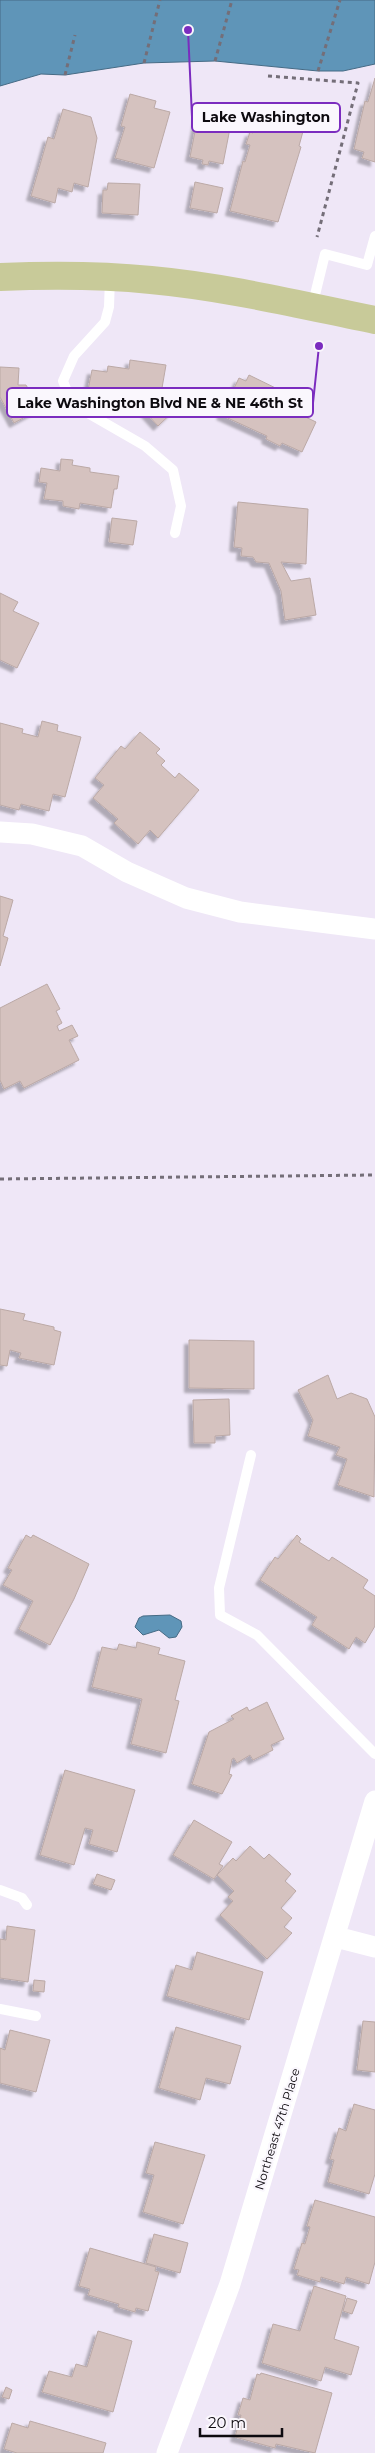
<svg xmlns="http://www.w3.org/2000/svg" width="375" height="2453" font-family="Montserrat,sans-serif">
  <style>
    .water { fill: #5f95b8; stroke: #466b85 }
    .building { fill: #d5c2bf; stroke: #bba9a6; filter: url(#shadow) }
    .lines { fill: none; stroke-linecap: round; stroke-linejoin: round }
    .path { stroke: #746e78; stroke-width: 3; stroke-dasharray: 4 4; stroke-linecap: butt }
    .lane { stroke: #fff; stroke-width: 10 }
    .street { stroke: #fff; stroke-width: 21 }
    .primary { stroke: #c8ca99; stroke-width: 28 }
    .labels { text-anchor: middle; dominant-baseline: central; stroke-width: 4.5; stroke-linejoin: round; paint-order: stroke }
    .street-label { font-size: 12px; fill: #0d0a0f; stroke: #faf7fd }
    .leader { fill: none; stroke: #7b2cbf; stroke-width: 2 }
    .callout-dot { fill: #7b2cbf; stroke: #faf7fd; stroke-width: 2 }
    .callout { fill: #faf7fd; stroke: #7b2cbf; stroke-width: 2 }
    .callout-label { font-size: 14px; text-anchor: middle; font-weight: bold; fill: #0d0a0f }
  </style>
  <defs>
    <filter id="shadow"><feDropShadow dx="-4.5" dy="4.5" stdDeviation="1" flood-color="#0004"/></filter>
  </defs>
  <rect width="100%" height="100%" fill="#efe7f7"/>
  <path class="water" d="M0,0H375V64L343,71H318L215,61L144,63L65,75L41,74L0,86Z
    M170,1615L181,1621L182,1627L176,1637L169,1638L159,1630L143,1635L135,1627L139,1618L143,1616Z"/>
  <path class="building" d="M375,78V162L362,158L364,152L354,149L365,101L368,102Z
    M130,94L156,101L154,108L170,112L154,168L115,158L125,127L121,126Z
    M261,105L287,113L286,118L305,124L299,146L301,147L278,222L230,211L243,161L245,162L250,145L246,144L250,132L253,133Z
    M63,109L91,117L97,138L88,187L74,183L72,192L58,188L55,203L31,196L48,137L54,139Z
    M199,111L232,118L223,164L209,161L208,165L202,164L203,160L190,157Z
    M195,182L223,188L217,213L190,208Z
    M108,183L140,184L138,215L102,213L103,190H107Z
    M130,360L166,365L162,388L179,406L158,426L136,402L104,397L105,394L88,390L92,370L107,372L108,366L129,369Z
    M0,367L19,368L18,385H26L40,409L14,423L0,397Z
    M249,375L298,399L293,411L316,422L302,452L282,443L280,446L266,439L267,436L221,415L239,378L246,381Z
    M61,459L73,460L72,465L90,468V472L119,476L117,489H114L111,508L80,503L79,509L63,506V501L44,499L47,483L39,482L41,468L60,471Z
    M238,502L308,509L306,564L281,562L291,581L310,578L316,615L285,620L281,591L269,563L256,562L253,557L241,556L242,548L234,547Z
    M112,518L137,521L133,545L109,542Z
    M0,593L18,602L13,611L39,623L17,668L0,660Z
    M42,721L58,725L57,731L81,737L65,797L53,794L49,811L21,804L19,810L0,805V723L23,729L22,733L38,737Z
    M140,732L160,749L156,753L165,761L161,765L175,778L179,773L199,790L158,838L150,830L138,844L114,823L118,819L93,798L104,785L95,778L121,746L125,749Z
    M0,896L13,900L3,936L8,938L0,966Z
    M47,984L60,1009L56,1011L62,1023L57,1026L59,1031L72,1025L78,1036L69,1040L79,1060L24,1088L20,1081L4,1089L0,1080V1008Z
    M0,1309L25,1314L23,1320L54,1327V1330L61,1332L54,1365L19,1358L21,1353L10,1350L7,1366L0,1365Z
    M189,1340L254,1341V1389L189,1388Z
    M328,1375L337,1399L351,1393L367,1399L375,1417L374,1497L338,1485L347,1459L336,1455L340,1447L308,1436L313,1420L298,1390Z
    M229,1399L230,1435L215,1436V1443H194L193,1400Z
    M26,1535L31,1538L33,1535L89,1564L74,1599L50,1645L19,1629L33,1601L3,1585L12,1570L8,1568Z
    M297,1535L301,1539L299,1542L329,1561L332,1557L368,1580L363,1588L375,1596V1626L365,1643L356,1637L349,1649L312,1625L317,1617L260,1580L275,1557L278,1559Z
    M137,1642L160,1648L158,1654L185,1661L175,1700L179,1701L166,1753L131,1744L142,1699L92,1687L102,1647L117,1650L119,1644L136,1648Z
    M267,1702L284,1739L271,1745L273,1750L253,1760L250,1755L237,1763L234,1758L232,1759L229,1774L232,1775L222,1794L192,1784L209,1732L234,1719L231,1716L247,1707L249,1711Z
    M65,1770L135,1790L117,1852L89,1844L93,1830L85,1828L74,1865L40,1855Z
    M194,1820L232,1842L219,1864L223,1866L214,1879L173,1855Z
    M250,1846L264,1859L269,1854L291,1874L285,1881L296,1891L281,1908L292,1918L284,1927L292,1933L267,1959L220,1915L233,1901L228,1897L234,1891L217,1875L233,1858L236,1861Z
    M97,1874L115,1880L111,1890L93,1884Z
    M7,1926L35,1930L28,1982L0,1978V1939L6,1940Z
    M197,1952L263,1972L249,2020L167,1996L176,1965L192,1970Z
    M34,1980L45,1981L44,1992L33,1991Z
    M363,2021L375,2022V2072L357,2070Z
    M176,2027L241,2046L230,2084L206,2078L200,2100L159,2088Z
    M10,2030L50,2040L36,2092L0,2083V2048L5,2050Z
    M354,2104L375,2110V2174L369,2194L328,2182L334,2160L330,2159L339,2128L346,2131Z
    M155,2142L205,2155L183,2224L143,2212L154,2175L146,2173Z
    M315,2200L375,2217V2262L369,2284L346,2277L344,2284L321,2277L320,2282L297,2275L299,2270L294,2269L302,2243L305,2244L310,2227L307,2226Z
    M154,2234L188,2243L180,2273L146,2263Z
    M90,2248L156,2267L155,2271L159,2272L148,2311L136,2308L135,2312L118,2307L119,2304L88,2295L90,2289L79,2286Z
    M314,2286L346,2296L334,2339L359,2347L351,2375L325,2367L321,2381L262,2363L273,2324L300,2331Z
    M347,2298L357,2301L352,2314L343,2311Z
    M98,2331L132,2341L113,2412L42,2392L49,2371L72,2377L76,2364L87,2367Z
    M261,2373L332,2393L315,2453L276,2444L275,2448L235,2437L241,2415H238L243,2398L250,2400L257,2374L260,2375Z
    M6,2387L12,2390L9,2399L2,2397Z
    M30,2421L106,2443L103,2453H17L4,2449L12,2423L28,2428Z"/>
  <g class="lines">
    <path class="path" d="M215,61L232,0
      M144,63L160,0
      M318,71L340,0
      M65,75L75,35
      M268,76L358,83L317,237
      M0,1179L375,1175"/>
    <path class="lane" d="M110,278L109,307L105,322L74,356L63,381L72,404L145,446L173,470L181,506L175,533
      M312,307L325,254L367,265L375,236
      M251,1455L219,1588L220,1615L257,1635L375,1754
      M0,1890L22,1898L27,1905
      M0,2009L36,2016"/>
    <path class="street" d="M0,832L32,834L82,846L127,872L186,898L240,912L375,929
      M336,1937L375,1947
      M167,2453L230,2284L375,1801"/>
    <path class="primary" d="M0,277C50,275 101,275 151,280C227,287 301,305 375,320"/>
  </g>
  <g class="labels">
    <g class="street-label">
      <text transform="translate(277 2129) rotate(-73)">Northeast 47th Place</text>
    </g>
  </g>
  <path class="leader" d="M188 30L192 117M319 346L313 403"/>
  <g class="callout-dot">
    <circle cx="188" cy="30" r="5"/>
    <circle cx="319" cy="346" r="5"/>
  </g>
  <g class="callout">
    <rect x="192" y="103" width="148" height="29" rx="5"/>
    <rect x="7" y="388" width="306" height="29" rx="5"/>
  </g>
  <g class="callout-label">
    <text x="266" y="122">Lake Washington</text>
    <text x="160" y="408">Lake Washington Blvd NE &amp; NE 46th St</text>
  </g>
  <path d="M200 2428v8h82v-8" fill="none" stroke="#0d0a0f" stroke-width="2.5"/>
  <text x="208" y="2428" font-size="15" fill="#0d0a0f" stroke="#faf7fd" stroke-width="4" paint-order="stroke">20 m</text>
</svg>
